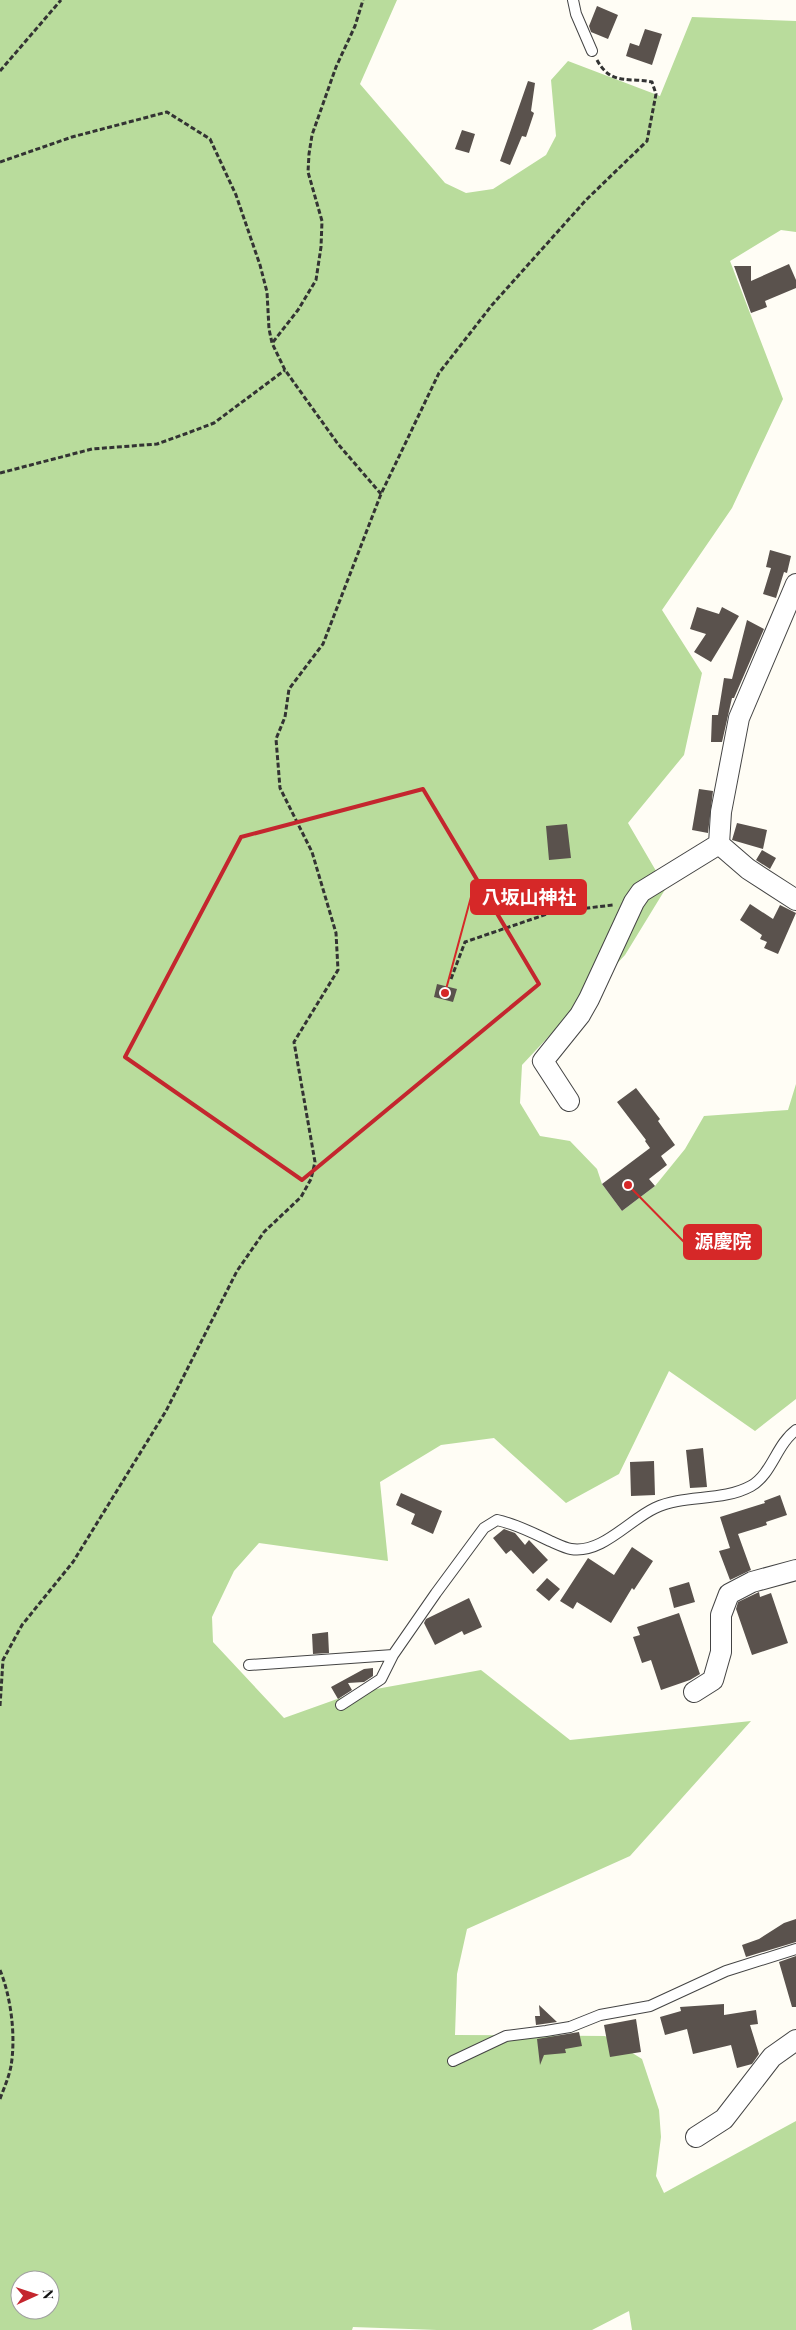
<svg xmlns="http://www.w3.org/2000/svg" width="796" height="2330" font-family="'Playfair Display','Noto Sans JP',serif">
  <style>
    .forest { fill: #b9dc9c; fill-rule: evenodd }
    .building { fill: #5a524d }
    .lines { fill: none; stroke-linecap: round; stroke-linejoin: round }
    .lane-casing { stroke: #444; stroke-width: 12 }
    .street-casing { stroke: #444; stroke-width: 22 }
    .path { stroke: #333; stroke-width: 3; stroke-dasharray: 5 2.5; stroke-linecap: butt }
    .lane { stroke: #fff; stroke-width: 10 }
    .street { stroke: #fff; stroke-width: 20 }
    .marked { fill: none; stroke: #c4262e; stroke-width: 4; stroke-linejoin: round }
    .leader { fill: none; stroke: #d62828; stroke-width: 2 }
    .callout-dot { fill: #d62828; stroke: #fff; stroke-width: 2 }
    .callout { fill: #d62828; stroke: #d62828; stroke-width: 2 }
    .callout-label { font-size: 19px; text-anchor: middle; font-weight: bold; fill: #fff }
  </style>
  <rect width="100%" height="100%" fill="#fffdf5"/>
  <path class="forest" d="M0,0H397L360,84L445,183L466,193L493,189L546,155L556,136L551,80L568,61L660,96L692,17L796,21V232L781,230L730,261L783,399L732,508L662,610L702,673L684,755L628,823L666,888L625,955L522,1065L520,1103L540,1136L570,1141L597,1169L602,1184L622,1211L655,1186L685,1149L704,1116L788,1110L796,1084V1399L755,1431L669,1371L619,1474L566,1503L494,1438L441,1445L380,1482L388,1561L259,1543L234,1571L212,1617L213,1642L284,1718L354,1693L481,1670L570,1740L751,1721L630,1856L467,1929L457,1974L455,2035L605,2036L642,2059L659,2110L661,2137L656,2176L664,2193L796,2121V2330H632L629,2311L592,2330H437L353,2327L352,2330H0ZM20,2280H50V2310H20Z"/>
  <path class="building" d="M597,6L618,15L608,39L591,32L589,26Z
    M645,29L662,34L652,65L626,56L630,43L639,46Z
    M528,81L535,83L531,111L534,113L526,137L522,136L510,165L500,161Z
    M462,130L475,134L469,153L455,149Z
    M789,264L796,280V288L765,301L767,307L751,313L734,266H751V281Z
    M770,550L791,556L787,573L784,572L776,598L763,594L771,568L766,567Z
    M697,607L719,614L722,607L739,616L711,662L694,652L706,634L690,629Z
    M747,620L764,629L734,698H732L722,742H711L712,715H718L724,678L732,679Z
    M699,789L713,791L708,833L692,830Z
    M737,823L767,830L763,849L732,840Z
    M567,824L571,858L549,860L546,826Z
    M762,850L776,858L770,869L756,860Z
    M750,904L773,919L780,905L796,913L778,954L764,948L767,942L760,939L762,935L740,920Z
    M437,984L457,989L453,1002L434,997Z
    M636,1088L660,1119L658,1121L675,1145L661,1156L667,1165L649,1179L655,1186L622,1211L602,1184L650,1148L645,1141L646,1140L617,1102Z
    M703,1448L707,1487L690,1488L686,1450Z
    M654,1461L655,1495L631,1496L630,1462Z
    M401,1493L442,1511L433,1534L411,1524L415,1514L396,1505Z
    M780,1495L787,1515L766,1522L767,1525L738,1534L751,1570L730,1580L719,1551L730,1548L720,1517L765,1503L764,1501Z
    M504,1529L515,1533L525,1545L529,1540L548,1560L533,1574L511,1550L506,1554L493,1538Z
    M632,1547L653,1561L634,1590L632,1588L611,1623L577,1602L573,1609L560,1601L588,1558L614,1575Z
    M547,1578L560,1589L549,1601L536,1590Z
    M689,1582L695,1602L674,1608L669,1588Z
    M759,1592L760,1597L771,1593L788,1643L752,1655L736,1609L738,1602Z
    M469,1598L482,1627L464,1635L462,1631L435,1645L424,1623L426,1619Z
    M679,1613L700,1674L690,1680L661,1690L651,1660L642,1663L633,1637L640,1635L637,1627Z
    M328,1632L329,1653L313,1654L312,1634Z
    M373,1668V1676L364,1682L348,1683L352,1690L338,1699L331,1687L364,1669Z
    M796,1919V1942L746,1957L742,1945L759,1939L784,1923Z
    M796,1956V2007H792L779,1962Z
    M724,2004V2015L756,2010L758,2024L750,2025L759,2054L752,2064L737,2068L731,2045L693,2054L687,2029L665,2035L660,2017L681,2011L680,2007Z
    M539,2005L557,2022L536,2025L535,2016H540Z
    M636,2019L641,2052L610,2057L604,2025Z
    M579,2032L582,2046L565,2049L566,2053L544,2055L540,2065L537,2039Z"/>
  <g class="lines">
    <defs>
      <path id="lane" d="M573,0L576,14L592,51
        M249,1665L393,1655
        M341,1705L381,1679L393,1655L436,1593L484,1528L497,1520C516,1524 533,1533 550,1541C557,1544 565,1548 571,1549C602,1554 629,1520 655,1508C684,1494 722,1502 751,1486C772,1474 776,1445 796,1430
        M453,2061L506,2036L546,2031L570,2027L600,2015L650,2006L726,1971L796,1949"/>
      <path id="street" d="M796,584L739,718L721,812L719,844L748,869L796,900
        M569,1101L543,1061L580,1015L589,999L634,902L641,892L719,844
        M694,1692L713,1680L721,1652V1615L729,1594L752,1582L796,1570
        M696,2137L724,2119L772,2057L796,2040"/>
    </defs>
    <use href="#lane" class="lane-casing"/>
    <use href="#street" class="street-casing"/>
    <path class="path" d="M0,71L61,0
      M0,162L72,137L167,112L210,139L236,195L260,265L267,292L269,329L272,343L285,370L338,444L381,494
      M273,342L298,310L316,280L321,247L322,221L308,172L309,154L312,135L336,67L355,26L363,0
      M0,473L92,449L157,444L185,434L214,423L285,370
      M451,979L465,942L553,912L613,905
      M0,1706L3,1660L22,1625L73,1562L166,1411L237,1271L264,1232L301,1197L311,1179L315,1162L294,1042L338,970L336,933L312,852L280,788L276,739L285,717L289,689L323,644L381,494L439,373L492,305L586,200L647,141L656,94L652,82C629,77 611,86 597,60
      M0,1970C11,1997 16,2036 11,2066C9,2077 4,2088 0,2099"/>
    <use href="#lane" class="lane"/>
    <use href="#street" class="street"/>
  </g>
  <path class="marked" d="M423,789L539,984L302,1180L125,1057L241,837Z"/>
  <path class="leader" d="M445 993L471 897M628 1185L684 1242"/>
  <g class="callout-dot">
    <circle cx="445" cy="993" r="5"/>
    <circle cx="628" cy="1185" r="5"/>
  </g>
  <g class="callout">
    <rect x="471" y="880" width="115" height="34" rx="5"/>
    <rect x="684" y="1225" width="77" height="34" rx="5"/>
  </g>
  <g class="callout-label">
    <text x="529" y="904">八坂山神社</text>
    <text x="723" y="1248">源慶院</text>
  </g>
  <g transform="translate(35 2295) rotate(87)"><circle r="24" fill="#ffffff" stroke="#a0a0a0"/>
  <path d="M0-4L9 19L0 12L-9 19Z" fill="#c4262e"/>
  <text y="-8" font-size="14" font-weight="bold" text-anchor="middle" fill="#111111">N</text>
  </g>
</svg>
